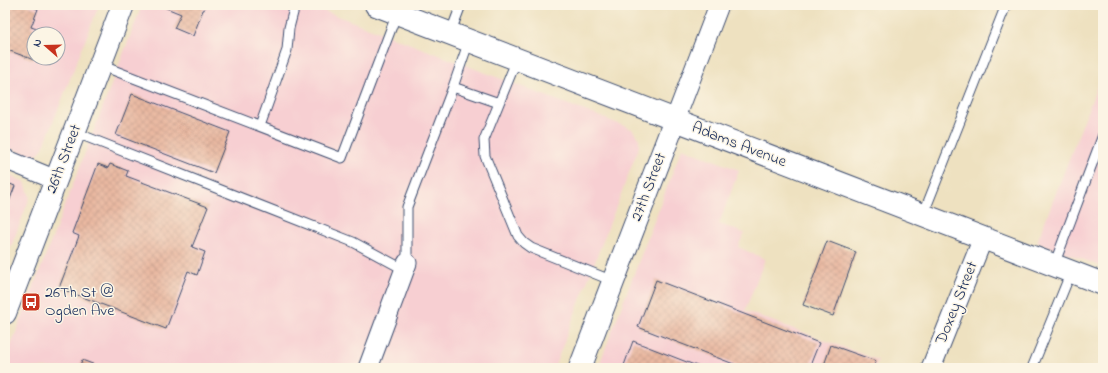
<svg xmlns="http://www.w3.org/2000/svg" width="1108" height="373" font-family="'Indie Flower',sans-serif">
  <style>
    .built { fill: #f7cfd2; fill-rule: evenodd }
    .building { fill: url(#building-cross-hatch) }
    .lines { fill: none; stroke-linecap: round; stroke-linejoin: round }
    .service-casing { stroke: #3b4a6d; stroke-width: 11 }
    .minor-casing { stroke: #3b4a6d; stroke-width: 21 }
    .tertiary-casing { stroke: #3b4a6d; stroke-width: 24 }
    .service { stroke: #fff; stroke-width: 9 }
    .minor { stroke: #fff; stroke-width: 19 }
    .tertiary { stroke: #fff; stroke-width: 22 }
    .labels { text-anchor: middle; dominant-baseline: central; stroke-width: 3; stroke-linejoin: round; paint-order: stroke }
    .street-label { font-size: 16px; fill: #1b2f5e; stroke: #fcf5e5 }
    .poi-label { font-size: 16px; fill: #1b2f5e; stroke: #fcf5e5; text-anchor: start }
  </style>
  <defs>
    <pattern id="building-cross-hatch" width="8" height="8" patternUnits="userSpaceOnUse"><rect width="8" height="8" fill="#e9b8a0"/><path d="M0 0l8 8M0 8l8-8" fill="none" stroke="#c79e8c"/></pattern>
  </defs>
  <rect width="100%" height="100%" fill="#fcf5e5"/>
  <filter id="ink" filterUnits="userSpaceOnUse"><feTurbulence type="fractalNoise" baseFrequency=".025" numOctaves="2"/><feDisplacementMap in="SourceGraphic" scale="8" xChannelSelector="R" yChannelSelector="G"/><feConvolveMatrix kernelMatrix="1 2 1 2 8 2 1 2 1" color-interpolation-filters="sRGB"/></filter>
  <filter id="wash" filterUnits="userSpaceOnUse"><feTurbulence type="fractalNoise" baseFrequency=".012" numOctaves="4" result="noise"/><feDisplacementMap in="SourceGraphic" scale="16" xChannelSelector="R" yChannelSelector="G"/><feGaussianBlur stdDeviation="0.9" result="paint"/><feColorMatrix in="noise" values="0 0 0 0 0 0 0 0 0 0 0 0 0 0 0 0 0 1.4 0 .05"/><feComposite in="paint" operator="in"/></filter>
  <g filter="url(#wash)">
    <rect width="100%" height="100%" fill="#eee1c0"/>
    <path class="built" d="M5,5H99L43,148L37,155L32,156L5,147ZM34,34H58V58H34Z
      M142,5H309L632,129L639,139V147L554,368H5V361Z
      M1103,71V267L1037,242Z
      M682,148L739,170L719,224L744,233L738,247L765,259L745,311L878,360L875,368H598Z
      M5,174L25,182L30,197L9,252L5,257Z"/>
    <g id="blocks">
      <path class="building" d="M5,5H27L38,9L31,27L45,32L44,34H34V60L5,49Z
        M159,5H205L193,36L174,28L181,14Z
        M132,94L230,132L214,173L116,135Z
        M98,164L108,168L110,164L128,171L126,176L208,207L192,247L205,252L197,275L188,271L166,329L59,288L79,236L72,233Z
        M5,182L15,186L5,212Z
        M827,241L856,252L833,316L803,305Z
        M656,280L819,343L809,368H744L638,327Z
        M633,341L702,368H623Z
        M831,345L876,361L873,368H823Z
        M82,360L103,368H79Z"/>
    </g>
  </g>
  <g filter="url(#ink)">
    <use href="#blocks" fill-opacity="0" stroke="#3b4a6d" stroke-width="1"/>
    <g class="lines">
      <defs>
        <path id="service" d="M450,34L461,5
          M469,41L453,87L499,103
          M517,59L484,140L485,156L518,236L524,243L531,248L613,281
          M100,65L342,158L397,13
          M260,126L287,50L289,28L295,5
          M74,132L353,242L405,270
          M923,215L1006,5
          M407,263V207L453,87
          M1054,265L1103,135
          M1032,368L1071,272"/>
        <path id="minor" d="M675,120L719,5
          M5,159L56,180
          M368,368L407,263
          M931,368L983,238"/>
        <path id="tertiary" d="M376,5L1103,284
          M5,313L123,5
          M580,368L675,120"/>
      </defs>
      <use href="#service" class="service-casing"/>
      <use href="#minor" class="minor-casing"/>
      <use href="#tertiary" class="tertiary-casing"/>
      <use href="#service" class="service"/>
      <use href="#minor" class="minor"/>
      <use href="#tertiary" class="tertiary"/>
    </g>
  </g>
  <defs>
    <symbol id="bus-square" viewBox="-11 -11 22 22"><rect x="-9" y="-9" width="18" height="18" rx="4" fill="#c8321e" stroke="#fcf5e5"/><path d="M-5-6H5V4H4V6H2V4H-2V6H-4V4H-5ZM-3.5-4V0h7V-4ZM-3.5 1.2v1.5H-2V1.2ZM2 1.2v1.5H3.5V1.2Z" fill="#fff"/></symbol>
  </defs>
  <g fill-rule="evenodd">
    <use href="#bus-square" x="20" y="291" width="22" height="22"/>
  </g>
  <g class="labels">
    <g class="street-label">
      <text transform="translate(739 145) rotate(21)">Adams Avenue</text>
      <text transform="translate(64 159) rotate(-69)">26th Street</text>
      <text transform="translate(649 187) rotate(-69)">27th Street</text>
      <text transform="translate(957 303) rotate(-68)">Doxey Street</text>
    </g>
    <g class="poi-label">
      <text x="45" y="293">26Th St @<tspan x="45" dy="18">Ogden Ave</tspan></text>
    </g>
  </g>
  <rect width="1108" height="373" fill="none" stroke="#fcf5e5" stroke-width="20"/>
  <g transform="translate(46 46) rotate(290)"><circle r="19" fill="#fcf5e5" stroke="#a2a6af"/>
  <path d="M0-3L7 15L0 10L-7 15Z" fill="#c8321e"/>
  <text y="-6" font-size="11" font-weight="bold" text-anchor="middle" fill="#1b2f5e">N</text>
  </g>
</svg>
